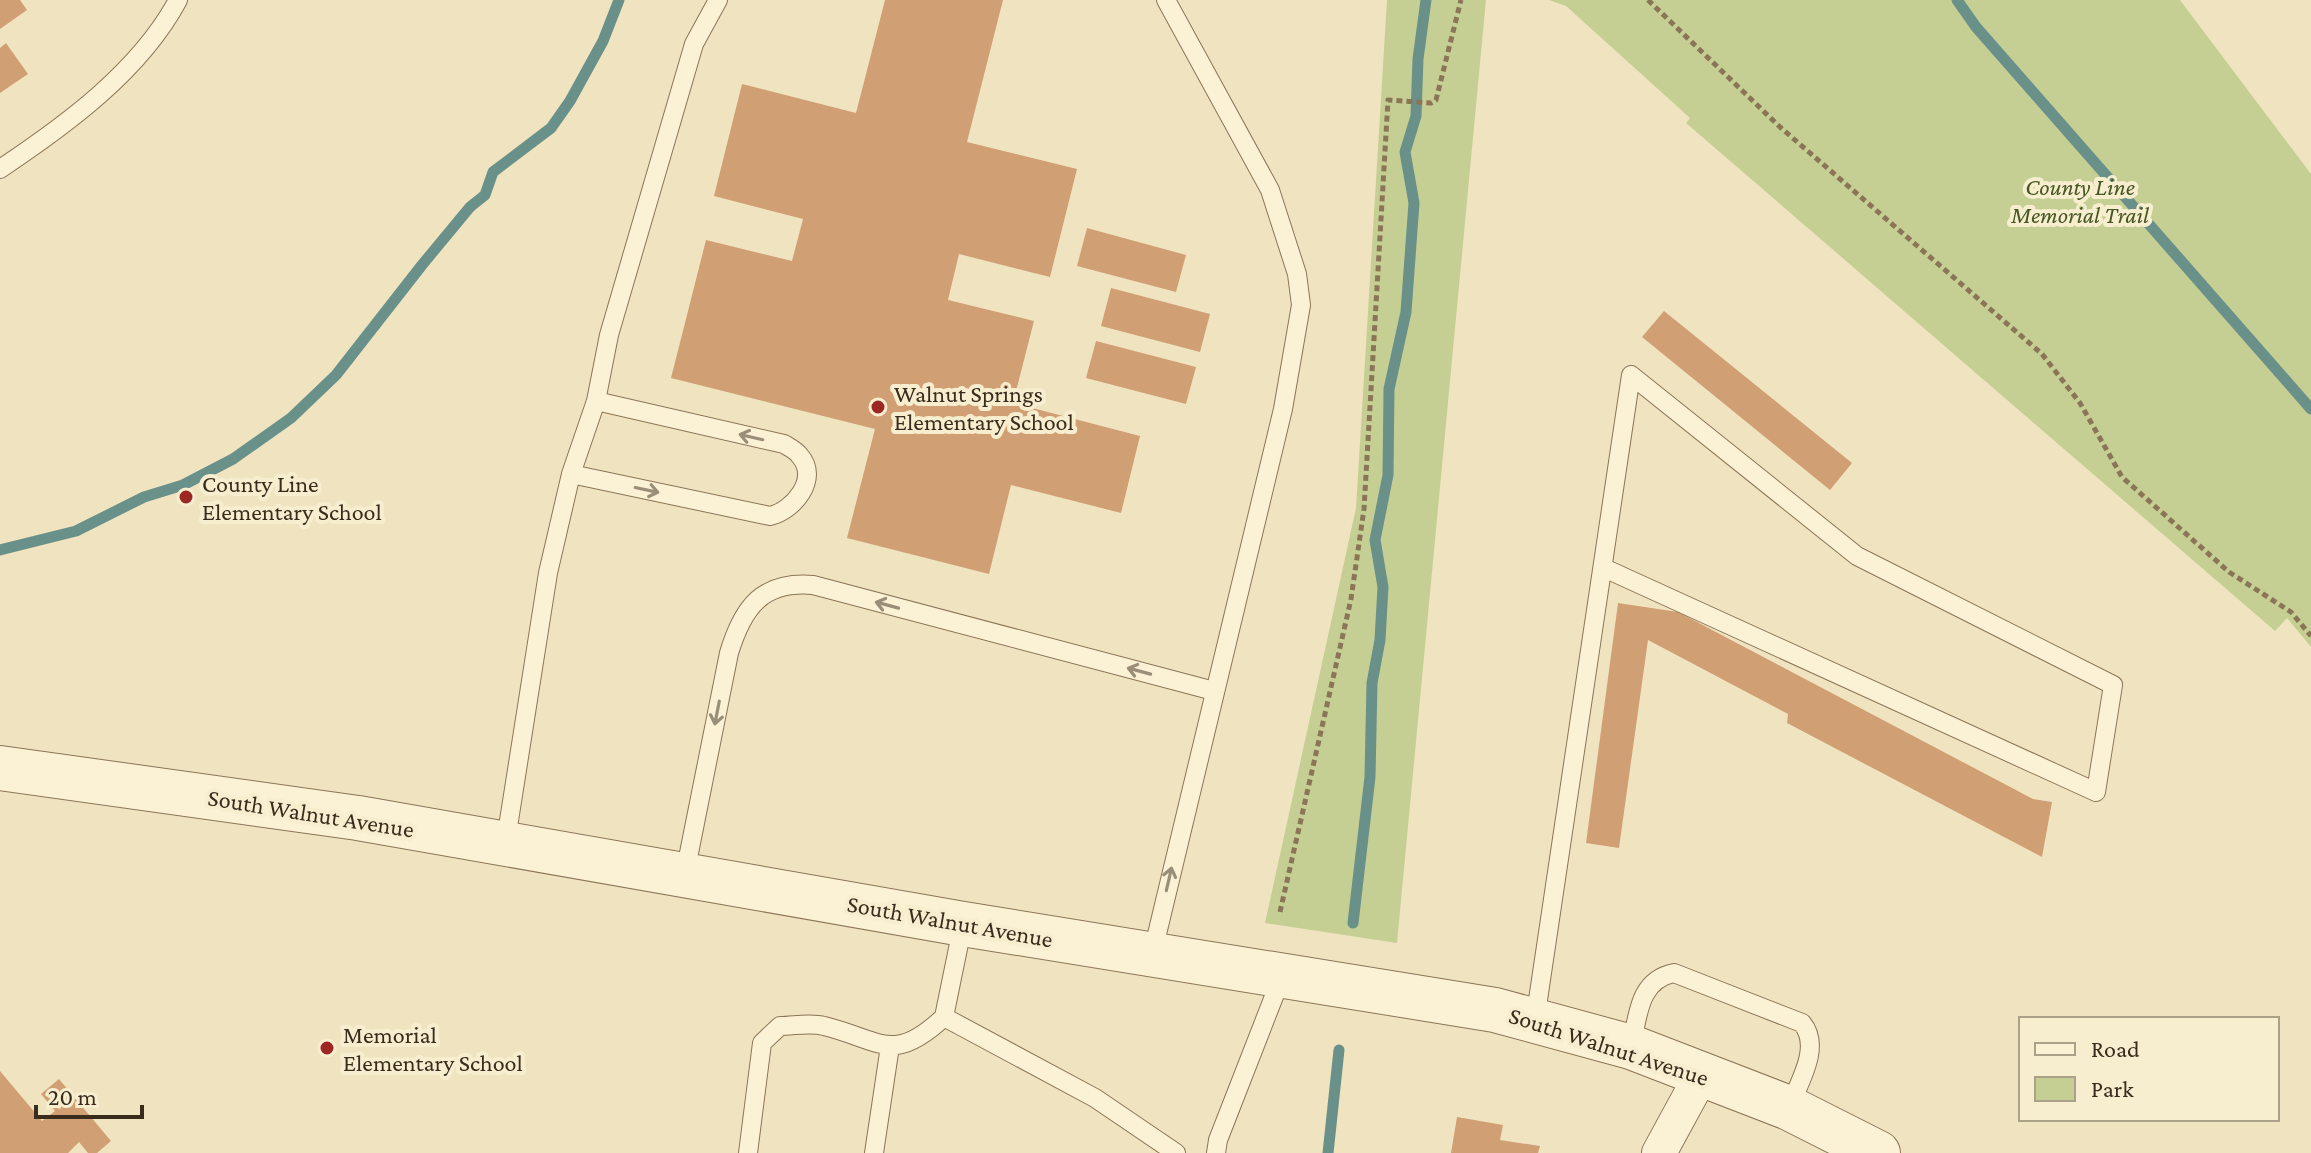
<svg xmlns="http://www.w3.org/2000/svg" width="2311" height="1153" font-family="'Crimson Pro',serif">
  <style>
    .green { fill: #c6cf93 }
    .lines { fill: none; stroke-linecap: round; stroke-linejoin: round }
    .stream { stroke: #6a9189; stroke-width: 11 }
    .building { fill: #d19f74 }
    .service-casing { stroke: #8b7557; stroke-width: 20 }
    .minor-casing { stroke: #8b7557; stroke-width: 36 }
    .tertiary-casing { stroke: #8b7557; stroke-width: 46 }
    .path { stroke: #8b7557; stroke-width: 5; stroke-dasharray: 6 4; stroke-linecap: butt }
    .service { stroke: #fbf1d4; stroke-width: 18 }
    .minor { stroke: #fbf1d4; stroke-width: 34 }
    .tertiary { stroke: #fbf1d4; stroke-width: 44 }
    .oneway { stroke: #9a8e78 }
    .poi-dot { fill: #9d2823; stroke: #f7eed0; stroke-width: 3 }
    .labels { text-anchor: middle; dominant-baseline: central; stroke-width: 8; stroke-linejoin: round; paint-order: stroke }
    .park-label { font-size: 24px; font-style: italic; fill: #475722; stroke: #f7eed0 }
    .poi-label { font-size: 24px; fill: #392c1c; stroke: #f7eed0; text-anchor: start }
    .street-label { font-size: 24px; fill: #392c1c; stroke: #f7eed0 }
  </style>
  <rect width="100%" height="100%" fill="#f0e4c0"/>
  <path class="green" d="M1387,0H1486L1397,943L1265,923L1356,508Z
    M1549,0H2180L2311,174V647L2287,618L2275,631L1686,123L1690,118L1566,6Z"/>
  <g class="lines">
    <path class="stream" d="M1957,0L1976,27L2311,409
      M0,550L76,531L144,497L183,485L233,459L291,418L336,375L422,265L470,207L485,195L493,172L551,128L570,101L603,41L619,0
      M1353,923L1370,777L1372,683L1380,640L1383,587L1375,540L1388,475L1389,389L1406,312L1414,203L1405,152L1416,116L1418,59L1426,0
      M1328,1153L1339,1050"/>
  </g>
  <path class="building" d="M0,0H20L27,10L0,29Z
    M885,0H1003L967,142L1077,169L1050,277L959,254L948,300L1034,321L1013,403L1140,436L1121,513L1011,485L989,574L847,538L875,429L671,378L706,240L792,261L803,219L714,196L742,84L856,113Z
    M6,43L28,74L0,93V48Z
    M1087,228L1186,255L1176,292L1077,266Z
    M1111,288L1210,314L1200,352L1101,326Z
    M1664,311L1852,463L1830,490L1642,337Z
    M1096,341L1196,367L1186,404L1086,378Z
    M1618,603L1678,612L2033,799L2052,802L2042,857L1787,723L1788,714L1648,640L1619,848L1586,843Z
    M0,1071L42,1121L55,1111L41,1094L59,1079L111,1141L97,1153H88L79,1142L68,1153H0Z
    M1457,1117L1503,1125L1500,1140L1540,1146L1538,1153H1451Z"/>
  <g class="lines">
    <defs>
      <path id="service" d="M0,169C66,125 140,71 178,0
        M571,474L770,516C793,511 820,479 800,456C797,451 789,447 784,444L596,401
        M505,846L548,573L571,474L596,401L609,335L694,44L718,0
        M685,873L729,653C743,607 762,581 813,585L1214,691
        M963,924L944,1017L1095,1098L1176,1153
        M1152,955L1283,409L1301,305L1297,274L1270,190L1166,0
        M1535,1020L1631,375L1857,556L2113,685L2096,792L1604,568
        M1631,1047C1638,1017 1638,980 1674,973L1802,1023C1822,1047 1799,1082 1789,1108
        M748,1153L762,1043L780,1026C794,1026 810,1022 824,1026C881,1040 893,1065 944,1017
        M874,1153L890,1046
        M1216,1153L1218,1140L1282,976"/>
      <path id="minor" d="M1659,1153L1702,1074"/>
      <path id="tertiary" d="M0,768L358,818L963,924L1495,1010L1631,1047L1789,1108L1878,1153"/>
    </defs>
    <use href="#service" class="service-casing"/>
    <use href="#minor" class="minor-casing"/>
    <use href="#tertiary" class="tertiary-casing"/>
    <path class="path" d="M1648,0L1780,127L2042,354L2080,403L2122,477L2229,572L2291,612L2311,636
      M1280,912L1351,599L1364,509L1388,100L1431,103L1436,100L1461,0"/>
    <use href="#service" class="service"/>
    <use href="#minor" class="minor"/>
    <use href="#tertiary" class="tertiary"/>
  </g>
  <defs><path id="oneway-shaft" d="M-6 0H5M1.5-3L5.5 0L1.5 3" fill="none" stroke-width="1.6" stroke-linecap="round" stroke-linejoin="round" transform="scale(2)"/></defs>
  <g class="oneway">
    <use href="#oneway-shaft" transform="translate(751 437) rotate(-167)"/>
    <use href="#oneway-shaft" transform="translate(647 490) rotate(12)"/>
    <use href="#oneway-shaft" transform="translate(887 605) rotate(-165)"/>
    <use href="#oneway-shaft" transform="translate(1139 671) rotate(-165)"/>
    <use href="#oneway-shaft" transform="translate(717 713) rotate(101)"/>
    <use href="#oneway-shaft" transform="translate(1169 879) rotate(-77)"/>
  </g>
  <g class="poi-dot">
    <circle cx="878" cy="407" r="8"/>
    <circle cx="186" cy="497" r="8"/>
    <circle cx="327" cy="1048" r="8"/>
  </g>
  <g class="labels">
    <g class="park-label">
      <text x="2080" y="186">County Line<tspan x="2080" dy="28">Memorial Trail</tspan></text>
    </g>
    <g class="poi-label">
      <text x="894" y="393">Walnut Springs<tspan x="894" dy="28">Elementary School</tspan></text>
      <text x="202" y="483">County Line<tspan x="202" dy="28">Elementary School</tspan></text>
      <text x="343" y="1034">Memorial<tspan x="343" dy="28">Elementary School</tspan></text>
    </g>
    <g class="street-label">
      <text transform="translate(311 813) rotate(9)">South Walnut Avenue</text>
      <text transform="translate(950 921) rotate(10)">South Walnut Avenue</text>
      <text transform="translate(1609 1046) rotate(18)">South Walnut Avenue</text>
    </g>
  </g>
  <rect x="2019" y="1017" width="260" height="104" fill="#f7eed0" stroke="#aba088" stroke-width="2"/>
  <rect x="2035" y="1043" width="40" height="12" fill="#fbf1d4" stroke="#aba088" stroke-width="2"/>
  <text x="2091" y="1057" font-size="24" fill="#392c1c">Road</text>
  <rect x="2035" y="1077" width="40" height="24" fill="#c6cf93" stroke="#aba088" stroke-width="2"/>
  <text x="2091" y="1097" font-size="24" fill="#392c1c">Park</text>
  <path d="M36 1105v12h106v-12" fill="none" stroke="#392c1c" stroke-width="4"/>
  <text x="48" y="1105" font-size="24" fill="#392c1c" stroke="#f7eed0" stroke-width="6" paint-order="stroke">20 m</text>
</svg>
